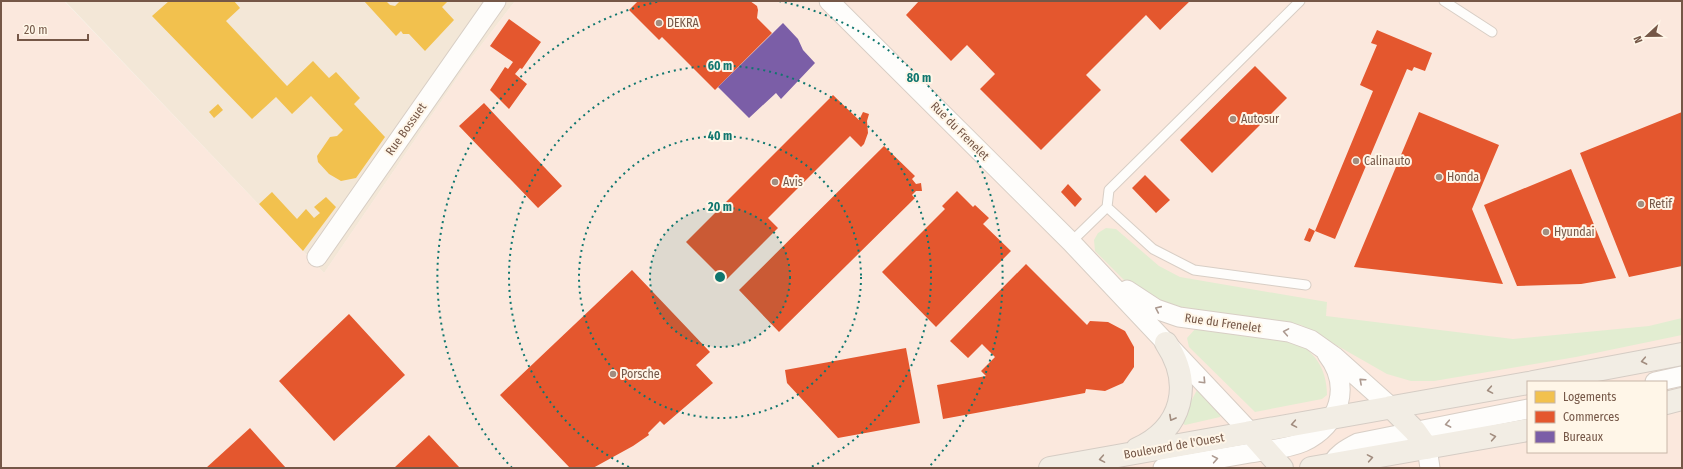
<svg xmlns="http://www.w3.org/2000/svg" width="1683" height="469" font-family="'Fira Sans Condensed',sans-serif">
  <style>
    .residential { fill: #f3e7d7 }
    .commercial { fill: #fbe8dd; fill-rule: evenodd }
    .green { fill: #e2edd1 }
    .homes { fill: #f2c14e }
    .shops { fill: #e4572e }
    .offices { fill: #7b5ea7 }
    .lines { fill: none; stroke-linecap: round; stroke-linejoin: round }
    .lane-casing { stroke: #d8cec5; stroke-width: 11 }
    .street-casing { stroke: #d8cec5; stroke-width: 21 }
    .primary-casing { stroke: #d5ccc4; stroke-width: 24 }
    .lane { stroke: #fefdfb; stroke-width: 9 }
    .street { stroke: #fefdfb; stroke-width: 19 }
    .primary { stroke: #f2ede4; stroke-width: 22 }
    .oneway { stroke: #ac998f }
    .oneway2 { stroke: #a18c7e }
    .ring { fill: none; stroke: #0f766e; stroke-width: 2; stroke-dasharray: 2 4 }
    .poi-dot { fill: #a28d7f; stroke: #fff6e8; stroke-width: 1.5 }
    .labels { text-anchor: middle; dominant-baseline: central; stroke-width: 4; stroke-linejoin: round; paint-order: stroke }
    .poi-label { font-size: 12px; fill: #755747; stroke: #fff6e8; text-anchor: start }
    .street-label { font-size: 12px; fill: #755747; stroke: #fff6e8 }
    .centre { fill: #0f766e; stroke: #fff6e8; stroke-width: 2 }
    .ring-label { font-size: 12px; text-anchor: middle; font-weight: bold; fill: #0f766e; stroke: #fff6e8; stroke-width: 4; stroke-linejoin: round; paint-order: stroke }
  </style>
  <rect width="100%" height="100%" fill="#f7f1e7"/>
  <path class="residential" d="M65,1H515L466,65L324,273Z"/>
  <path class="commercial" d="M1,1H64L324,273L466,65L515,1H1676L1682,3V468H1ZM1528,382H1666V452H1528Z"/>
  <path class="green" d="M1106,228L1116,229L1159,266L1180,277L1327,302L1326,316L1513,339L1649,326L1682,318V335L1576,357L1434,381H1411L1387,374L1301,325L1174,306L1145,295L1124,280L1095,251L1094,240L1098,233Z
    M1196,328L1290,339C1314,350 1327,368 1327,395L1322,399L1255,412L1189,347L1187,338Z
    M1197,390L1223,411L1220,417L1185,425L1180,422Z"/>
  <path class="homes" d="M169,1H234L240,8L226,21L287,86L313,61L329,78L336,72L360,98L354,104L385,137L356,178L341,181L329,174L318,162L317,156L330,137L337,136L343,130L311,96L292,114L276,97L252,119L152,16Z
    M364,1H386L390,5L395,6L400,1H448L442,7L454,20L425,51L409,34H403L401,31L396,36Z
    M218,104L223,110L214,118L209,112Z
    M272,192L297,219L306,209L314,218L320,213L314,207L326,197L336,207L303,251L259,204Z"/>
  <path class="shops" d="M638,1H750L757,6L758,10L757,18L772,33L715,90L662,37L659,40L629,10Z
    M919,1H1190L1160,30L1146,15L1086,75L1101,90L1041,150L980,89L995,74L967,45L951,61L906,15Z
    M509,19L541,42L522,69L520,68L515,74L527,84L509,109L490,90L505,67L508,69L513,62L490,46Z
    M1377,30L1432,53L1425,71L1414,67L1412,71L1407,69L1335,239L1315,231L1373,91L1360,85L1377,45L1371,43Z
    M1255,66L1287,98L1212,173L1180,140Z
    M833,95L859,120L863,112L869,114L867,121L868,133L864,144L861,147L850,136L768,218L778,228L725,281L686,242Z
    M484,103L562,186L538,208L459,126Z
    M1419,112L1499,145L1472,209L1503,284L1354,267Z
    M1682,112V266L1629,277L1580,153Z
    M884,146L915,176L912,179L916,184L921,183L922,191H916L912,195L915,198L779,332L739,290Z
    M1571,169L1616,278L1581,284L1517,286L1484,205Z
    M1145,175L1170,200L1156,213L1132,188Z
    M1068,184L1082,199L1075,207L1061,192Z
    M957,191L973,207L975,205L989,218L983,224L1011,251L936,327L882,272L945,209L942,206Z
    M1309,228L1315,231L1310,242L1304,240Z
    M1026,264L1087,325L1090,321L1108,322L1125,331L1134,347V367L1123,383L1105,391L1086,389L1085,393L943,419L937,385L986,376L981,371L995,357L982,344L968,358L950,341Z
    M632,270L710,352L696,365L713,383L664,425L660,421L648,433L649,435L633,446L593,468H570L500,395Z
    M349,314L405,375L334,441L279,381Z
    M906,348L920,423L838,438L787,383L785,370Z
    M250,428L286,468H206Z
    M429,435L460,468H394Z"/>
  <path class="offices" d="M783,23L798,39L803,50L815,63L781,99L776,93L749,118L718,87Z"/>
  <g class="lines">
    <defs>
      <path id="lane" d="M1444,1L1492,32
        M1107,207L1153,249L1194,270L1306,285
        M1071,242L1107,207L1109,190L1300,1"/>
      <path id="street" d="M829,1L1071,242L1250,432
        M317,257L496,1
        M1127,290L1156,309L1179,317L1289,332L1311,340L1335,357L1391,407
        M1655,382L1682,376
        M1427,448L1430,468
        M1163,468C1192,463 1221,458 1250,453C1267,450 1287,449 1303,442C1340,425 1352,386 1327,354
        M1331,468C1333,456 1348,448 1358,443L1528,409"/>
      <path id="primary" d="M1533,382L1682,354
        M1666,403L1682,399
        M1391,407L1415,431L1427,448
        M1250,432L1282,468
        M1137,449C1183,428 1193,384 1166,343
        M1050,468L1528,383
        M1311,468L1528,430"/>
    </defs>
    <use href="#lane" class="lane-casing"/>
    <use href="#street" class="street-casing"/>
    <use href="#primary" class="primary-casing"/>
    <use href="#lane" class="lane"/>
    <use href="#street" class="street"/>
    <use href="#primary" class="primary"/>
  </g>
  <defs><path id="oneway-chevron" d="M-2-3.5L2.5 0L-2 3.5" fill="none" stroke-width="1.6" stroke-linecap="round" stroke-linejoin="round"/></defs>
  <g class="oneway">
    <use href="#oneway-chevron" transform="translate(1158 309) rotate(-156)"/>
    <use href="#oneway-chevron" transform="translate(1286 332) rotate(-170)"/>
    <use href="#oneway-chevron" transform="translate(1203 381) rotate(46)"/>
    <use href="#oneway-chevron" transform="translate(1362 381) rotate(-138)"/>
    <use href="#oneway-chevron" transform="translate(1448 424) rotate(169)"/>
    <use href="#oneway-chevron" transform="translate(1215 459) rotate(-10)"/>
  </g>
  <g class="oneway2">
    <use href="#oneway-chevron" transform="translate(1644 361) rotate(169)"/>
    <use href="#oneway-chevron" transform="translate(1490 390) rotate(170)"/>
    <use href="#oneway-chevron" transform="translate(1172 418) rotate(119)"/>
    <use href="#oneway-chevron" transform="translate(1294 424) rotate(170)"/>
    <use href="#oneway-chevron" transform="translate(1493 437) rotate(-10)"/>
    <use href="#oneway-chevron" transform="translate(1370 458) rotate(-10)"/>
    <use href="#oneway-chevron" transform="translate(1102 459) rotate(170)"/>
  </g>
  <circle cx="720" cy="277" r="70" fill="#0f766e" fill-opacity=".12"/>
  <g class="ring">
    <circle cx="720" cy="277" r="70"/>
    <circle cx="720" cy="277" r="141"/>
    <path d="M629 467A211 211 0 1 1 811 467"/>
    <path d="M512 468A282 282 0 0 1 661 1M779 1A282 282 0 0 1 928 468"/>
  </g>
  <g class="poi-dot">
    <circle cx="659" cy="23" r="4"/>
    <circle cx="1233" cy="119" r="4"/>
    <circle cx="1356" cy="161" r="4"/>
    <circle cx="1439" cy="177" r="4"/>
    <circle cx="775" cy="182" r="4"/>
    <circle cx="1641" cy="204" r="4"/>
    <circle cx="1546" cy="232" r="4"/>
    <circle cx="613" cy="374" r="4"/>
  </g>
  <g class="labels">
    <g class="poi-label">
      <text x="667" y="23">DEKRA</text>
      <text x="1241" y="119">Autosur</text>
      <text x="1364" y="161">Calinauto</text>
      <text x="1447" y="177">Honda</text>
      <text x="783" y="182">Avis</text>
      <text x="1649" y="204">Retif</text>
      <text x="1554" y="232">Hyundai</text>
      <text x="621" y="374">Porsche</text>
    </g>
    <g class="street-label">
      <text transform="translate(406 129) rotate(-55)">Rue Bossuet</text>
      <text transform="translate(960 131) rotate(45)">Rue du Frenelet</text>
      <text transform="translate(1223 323) rotate(8)">Rue du Frenelet</text>
      <text transform="translate(1174 446) rotate(-10)">Boulevard de l'Ouest</text>
    </g>
  </g>
  <circle cx="720" cy="277" r="6" class="centre"/>
  <g class="ring-label">
    <text x="720" y="70">60 m</text>
    <text x="919" y="82">80 m</text>
    <text x="720" y="140">40 m</text>
    <text x="720" y="211">20 m</text>
  </g>
  <rect width="1683" height="469" fill="none" stroke="#755747" stroke-width="4"/>
  <rect x="1527" y="381" width="140" height="72" fill="#fff6e8" stroke="#c8b6a8"/>
  <rect x="1535" y="391" width="20" height="12" fill="#f2c14e" stroke="#c8b6a8"/>
  <text x="1563" y="401" font-size="12" fill="#755747">Logements</text>
  <rect x="1535" y="411" width="20" height="12" fill="#e4572e" stroke="#c8b6a8"/>
  <text x="1563" y="421" font-size="12" fill="#755747">Commerces</text>
  <rect x="1535" y="431" width="20" height="12" fill="#7b5ea7" stroke="#c8b6a8"/>
  <text x="1563" y="441" font-size="12" fill="#755747">Bureaux</text>
  <g transform="translate(1647 36) rotate(248)" stroke="#fff6e8" stroke-width="3" paint-order="stroke">
  <path d="M0-3L7 15L0 10L-7 15Z" fill="#755747"/>
  <text y="-6" font-size="11" font-weight="bold" text-anchor="middle" fill="#755747">N</text>
  </g>
  <path d="M18 34v6h70v-6" fill="none" stroke="#755747" stroke-width="2"/>
  <text x="24" y="34" font-size="12" fill="#755747" stroke="#fff6e8" stroke-width="3" paint-order="stroke">20 m</text>
</svg>
